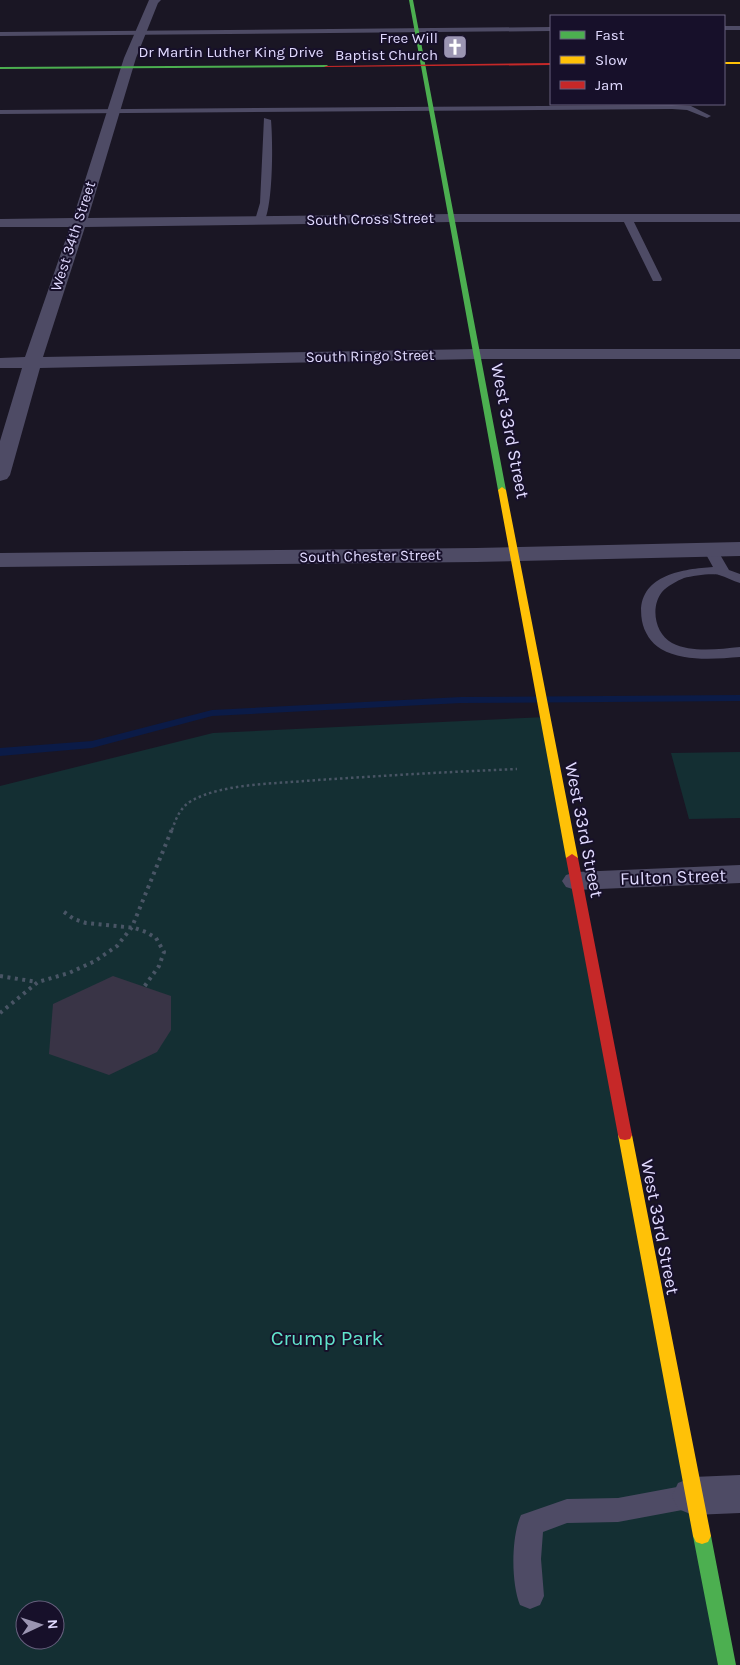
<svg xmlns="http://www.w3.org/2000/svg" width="740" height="1665" font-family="Karla,sans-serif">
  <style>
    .green { fill: #142f33; fill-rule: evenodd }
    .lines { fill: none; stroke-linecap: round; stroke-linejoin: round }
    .stream { fill: #0b1b47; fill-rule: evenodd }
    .building { fill: #393446 }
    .path-far1 { stroke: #495565; stroke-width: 2.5; stroke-dasharray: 2.5 3; stroke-linecap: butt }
    .path { stroke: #495565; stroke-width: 4; stroke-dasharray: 3 4.5; stroke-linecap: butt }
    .lane { fill: #4e4b65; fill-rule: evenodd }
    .street { fill: #4e4b65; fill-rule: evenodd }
    .fast { fill: #4caf50; fill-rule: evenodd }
    .slow { fill: #ffc107; fill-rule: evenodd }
    .jam { fill: #c62828; fill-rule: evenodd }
    .labels { text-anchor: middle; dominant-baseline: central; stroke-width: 4; stroke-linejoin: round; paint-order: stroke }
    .far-poi-label { font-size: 15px; fill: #e1daff; stroke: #17102a; text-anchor: end }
    .far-street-label { font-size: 15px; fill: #e1daff; stroke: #17102a }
    .street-label { font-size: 18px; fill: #e1daff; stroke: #17102a }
    .near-park-label { font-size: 21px; fill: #61e4cc; stroke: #17102a }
  </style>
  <rect width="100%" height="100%" fill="#1a1624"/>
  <path class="green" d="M546,717L718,1665H0V786L213,733ZM25,1610H55V1640H25Z
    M740,752V818L689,819L671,753Z"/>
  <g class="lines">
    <path class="stream" d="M740,695V701L461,703L212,716L92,748L0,756V748L92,741L212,710L461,697Z"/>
  </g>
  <path class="building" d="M113,976L171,996V1030L157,1052L109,1075L49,1054L53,1004Z"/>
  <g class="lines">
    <path class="path-far1" d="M172,830C176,818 181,806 193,800C223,784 270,784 304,781C375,776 446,772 517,769"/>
    <path class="path" d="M64,912L74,919L86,923L135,928L146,932L156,938L164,952L159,966L144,987
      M0,976L37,982
      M0,1013L38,982L69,973L95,961L117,946L132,927L172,829"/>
    <path class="lane" d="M724,26H740V30H724Z
      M551,27V31L0,36V32Z
      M672,105L691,106L711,116L707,118L687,110L672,109L0,114V110Z
      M264,118L271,120C273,143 273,200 265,220L260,223L255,220L260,203Z
      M627,215L632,218L662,279L661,281H653L652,279L622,218Z
      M710,545L715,546L729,570L740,574V583C733,581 726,577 719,575C711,573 693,576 684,578C677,581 667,586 662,592C650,607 655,634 672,643C692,653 719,649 740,647V657C715,659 684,662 661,649C651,643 644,632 642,621C634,576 681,569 713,567L703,549Z
      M693,1484L702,1487L706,1496L702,1505L693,1508L618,1522L567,1523L543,1532L541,1559L544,1596L540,1605L530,1609L520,1605C511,1583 511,1537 521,1515L567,1499L618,1498Z"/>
    <path class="street" d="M149,0H161L158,3L136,58L88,218L451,214H740V222H451L85,227L43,357L477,349H740V359H477L40,368L10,475L7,479L0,481V441L22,368H0V358L25,357L70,227H0V219L73,218L124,58Z
      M740,542V556L476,562L0,567V553L476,548Z
      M740,865V883L576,890L566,887L562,881L566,875L576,872Z
      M740,1475V1513L693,1515L678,1509L672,1496L678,1483L693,1477Z"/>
    <path class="fast" d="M409,0H413L506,490L502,493L498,490Z
      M328,65L326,67L0,69V67Z
      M702,1528L708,1530L711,1536L736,1665H718L693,1536L696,1530Z"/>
    <path class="slow" d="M724,62H740V64H724Z
      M502,487L506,490L578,858L572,862L566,858L498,490Z
      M625,1130L630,1131L632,1135L711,1536L708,1542L702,1544L696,1542L693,1536L618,1135L620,1131Z"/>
    <path class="jam" d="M551,63V65L326,67L324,66Z
      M572,854L578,858L632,1135L630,1139L625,1140L620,1139L618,1135L566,858Z"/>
  </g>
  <defs>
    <symbol id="church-square" viewBox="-11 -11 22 22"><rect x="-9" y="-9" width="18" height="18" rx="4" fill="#9b95b2" stroke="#17102a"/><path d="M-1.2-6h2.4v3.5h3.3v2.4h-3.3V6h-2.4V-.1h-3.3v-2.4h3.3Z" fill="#fff"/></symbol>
  </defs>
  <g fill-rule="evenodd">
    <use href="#church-square" x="441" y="33" width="28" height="28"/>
  </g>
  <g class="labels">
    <g class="far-poi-label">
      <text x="438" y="38">Free Will<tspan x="438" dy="17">Baptist Church</tspan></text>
    </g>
    <g class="far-street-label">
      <text x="231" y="52">Dr Martin Luther King Drive</text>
      <text transform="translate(370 219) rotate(-1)">South Cross Street</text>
      <text transform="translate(73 236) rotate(-72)">West 34th Street</text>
      <text transform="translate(370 356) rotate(-1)">South Ringo Street</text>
      <text transform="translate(370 556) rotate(-1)">South Chester Street</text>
    </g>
    <g class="street-label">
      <text transform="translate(510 431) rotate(79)">West 33rd Street</text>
      <text transform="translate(584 830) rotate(79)">West 33rd Street</text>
      <text transform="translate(673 877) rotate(-2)">Fulton Street</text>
      <text transform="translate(660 1227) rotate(79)">West 33rd Street</text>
    </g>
    <g class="near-park-label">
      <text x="327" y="1338">Crump Park</text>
    </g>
  </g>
  <rect x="550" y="15" width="175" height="90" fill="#17102a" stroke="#68617f"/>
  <rect x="560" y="31" width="25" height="8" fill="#4caf50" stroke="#68617f"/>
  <text x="595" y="40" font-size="15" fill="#e1daff">Fast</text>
  <rect x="560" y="56" width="25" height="8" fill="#ffc107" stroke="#68617f"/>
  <text x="595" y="65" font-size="15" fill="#e1daff">Slow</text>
  <rect x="560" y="81" width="25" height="8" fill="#c62828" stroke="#68617f"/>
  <text x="595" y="90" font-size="15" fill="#e1daff">Jam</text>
  <g transform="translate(40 1625) rotate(86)"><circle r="24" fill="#17102a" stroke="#68617f"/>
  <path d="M0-4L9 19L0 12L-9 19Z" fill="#9b95b2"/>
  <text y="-8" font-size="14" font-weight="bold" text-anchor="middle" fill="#e1daff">N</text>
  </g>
</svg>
